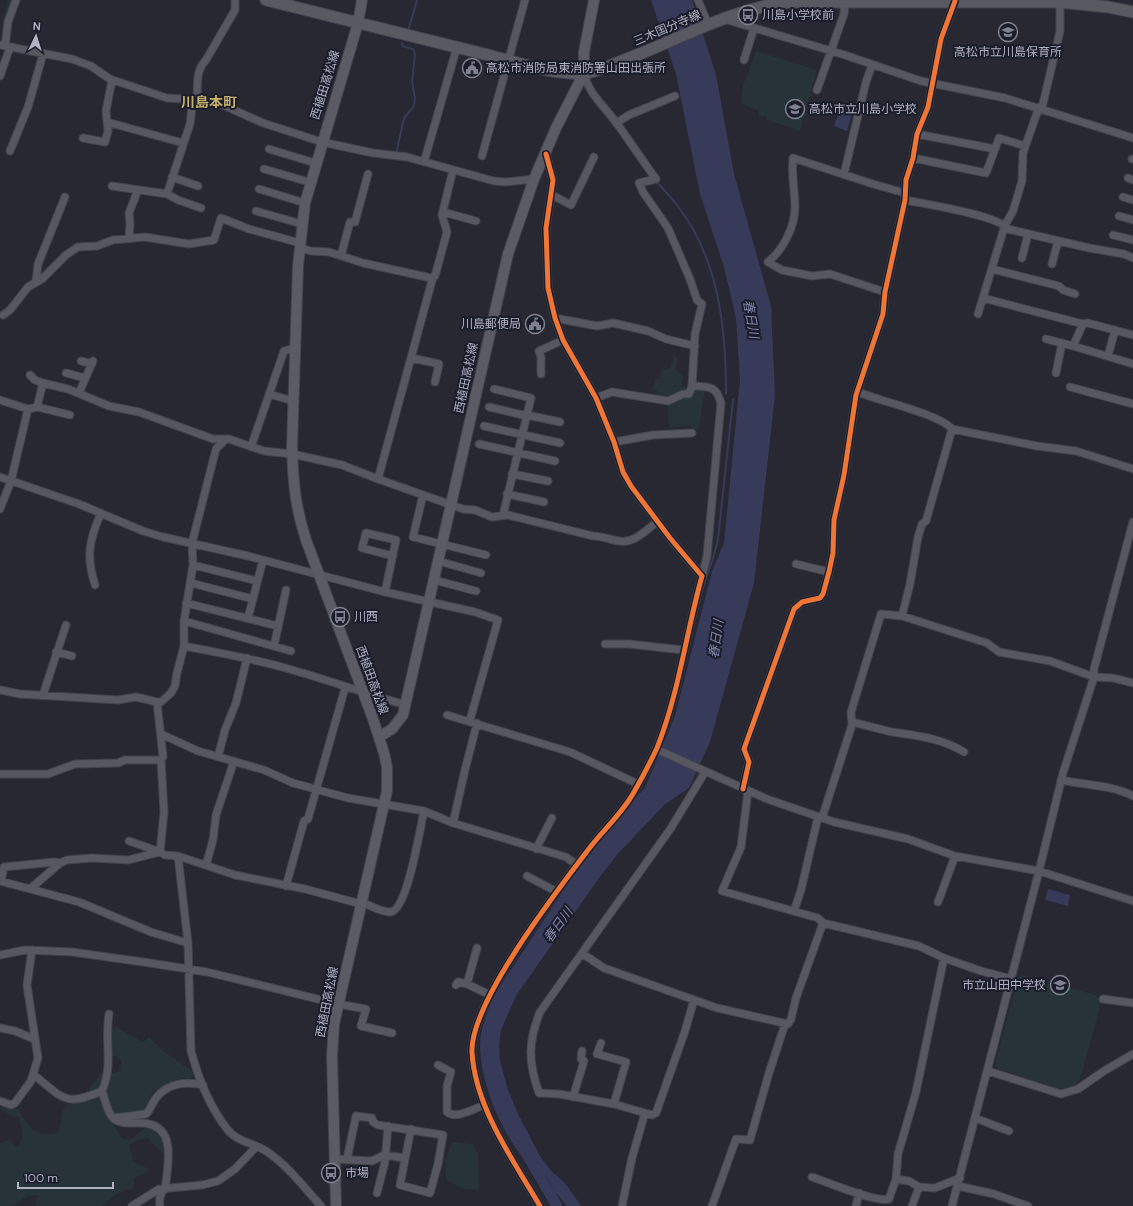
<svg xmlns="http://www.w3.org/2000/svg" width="1133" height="1206" font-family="'DM Sans','Noto Sans JP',sans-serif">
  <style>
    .green { fill: #273239 }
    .water { fill: #373b59 }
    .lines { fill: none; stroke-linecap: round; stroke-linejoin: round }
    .stream { stroke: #373b59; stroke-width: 2 }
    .river { stroke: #373b59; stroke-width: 11 }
    .street-casing { stroke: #43434b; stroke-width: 9 }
    .secondary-casing { stroke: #43434b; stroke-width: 12 }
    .primary-casing { stroke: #44454f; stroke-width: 13 }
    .street { stroke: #565760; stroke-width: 7 }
    .secondary { stroke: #5a5b64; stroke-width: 10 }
    .primary { stroke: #595961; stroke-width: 11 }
    .cycleway-casing { stroke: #1b1d2b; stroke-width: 8 }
    .cycleway { stroke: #f07635; stroke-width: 5 }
    .labels { text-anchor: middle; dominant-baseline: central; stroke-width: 4; stroke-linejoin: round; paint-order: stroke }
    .poi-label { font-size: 12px; fill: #b0b2c3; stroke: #1b1d2b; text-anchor: start }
    .street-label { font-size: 12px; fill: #b0b2c3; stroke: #1b1d2b }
    .water-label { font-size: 13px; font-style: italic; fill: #8387ad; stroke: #1b1d2b }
    .quarter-label { font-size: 14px; font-weight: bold; fill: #c7b067; stroke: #1b1d2b }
  </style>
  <rect width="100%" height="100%" fill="#272832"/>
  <path class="green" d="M8,0H22L12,15L4,37L3,20Z
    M756,51L817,70L800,131L767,120L766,117L758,115L759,111L741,103L743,85Z
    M674,356L678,358L675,369L683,376L682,384L686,387L705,388L699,429H692L690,425L669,428L667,398L655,397L657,390L652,389L656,379H660L662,369L670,368Z
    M1023,975L1096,995L1101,1003L1081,1077C1076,1086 1071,1090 1061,1089L998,1069L995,1064L1018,977Z
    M116,1027L143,1042L149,1037L162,1050L192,1071L194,1078L177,1079L153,1091L147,1106L143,1111L108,1115L123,1140L133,1138L146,1127C159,1131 163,1137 167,1150L162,1153L147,1138L138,1140L129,1145L134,1162L151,1170L134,1178V1188L116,1194L102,1206H35L38,1195L28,1196L12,1206H0V1143L10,1140L17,1148C25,1138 22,1128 18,1116H10L0,1109V1107L18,1109C29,1128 36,1139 59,1132L62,1112L68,1103H80L89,1099L90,1087L104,1070L111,1074L120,1071L121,1062L117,1056H111L108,1030Z
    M452,1142L473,1144L478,1154L479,1189L466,1190L446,1180L445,1161Z"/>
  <path class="water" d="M651,0H692L716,75L734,174L771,306L775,396L754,583L710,742L689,788L665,804L616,856L599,878L517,994L501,1030L499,1045L500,1061L508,1090L519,1116L540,1156L551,1171L565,1183L581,1206H567C563,1201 559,1197 555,1192C552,1187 550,1181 546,1176C539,1166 527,1164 519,1153C498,1123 481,1083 480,1046C480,1028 488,1010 495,994L589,852L620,814L645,788L675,716L712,571L724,543L740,380L736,318L724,267L700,194L676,74Z
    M842,103L854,107L847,131L834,126Z
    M1048,889L1070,895L1068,906L1045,900Z"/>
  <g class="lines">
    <path class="stream" d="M409,28L417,0
      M396,154L404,118L414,106L415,98L412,82L415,54L413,49L402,46V43
      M657,182C663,189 671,197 677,205C719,259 726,328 726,394
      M700,598C705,578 714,560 718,539L733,400"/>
    <path class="river" d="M525,1151L557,1206"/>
    <defs>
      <path id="street" d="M698,0L708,24
        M724,19L845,55L921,81L1005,98L1133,138
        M0,45L72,59L91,66L110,79L167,98L214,101L263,123L322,142L373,153L407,157L494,181L505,182L534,179
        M5,46L8,22L16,0
        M744,60L754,28
        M584,73C589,94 602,104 615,121C629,140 642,160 656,179L639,183L643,192L668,228L690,279L697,300L702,304L695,334L692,386C709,387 716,385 721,403L707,556L702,576
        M0,76L10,47
        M817,90L844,14L845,0
        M197,100C198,85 195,71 206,60L235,10V0
        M1042,108L1060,31V2
        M107,122L183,143
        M616,123L629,115L675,96
        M917,134L995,149L999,138L1025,146
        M83,138L105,142L108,131L106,111L112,80
        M269,149L315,163
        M10,151L28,107L43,54
        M482,156L525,0
        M913,158L986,173L995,149
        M1132,159H1133
        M424,162L457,47
        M264,169L309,182
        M844,174L866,82L872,65
        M172,177L198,186
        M1128,178L1133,180
        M112,186L167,194L178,200L201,208
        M259,189L305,203
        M167,194L190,124L193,99
        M552,195L571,205L594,157
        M1123,197L1133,200
        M905,200C924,204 998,215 1008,229L1089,248L1124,254L1133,258
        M256,211L302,224
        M443,212L476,221
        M1119,216L1133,220
        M1113,235L1133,240
        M129,238L130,223L129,213L138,190
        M300,248L311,251L329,252L363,263L431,278L435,276L447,232L442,215L453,170
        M341,256L350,222H355L368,174
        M1022,258L1028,234
        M1052,264L1058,241
        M992,269L1059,286L1063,290L1075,294
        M36,281L38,264L65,197
        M885,292L830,274L812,276L782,270L768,262C783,250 795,227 795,207C795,191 791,174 793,158L873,184L905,193
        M983,298L1083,324L1073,346L1133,364
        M978,314L1005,225L1013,211L1022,181L1023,153L1039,107
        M3,315L10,310L28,287L42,279L66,255L78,247L97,246L113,240L145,237L189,244L214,240L221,218L249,229L300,243
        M555,318L597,326L613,323L622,325L648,331L666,339L695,346
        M1083,324L1088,323L1133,335
        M1046,339L1073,346
        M1108,356L1115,330
        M412,358L439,364L435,382
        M81,361L92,364
        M66,373L85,378
        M1056,373L1062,343
        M541,374V357L539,351L563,340
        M30,375L35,380L43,383L68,389L109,406L139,412L213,439H229L264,451L292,454L342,465L378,479L463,509L475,510L492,517L508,515L593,536C603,536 610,540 619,541C634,544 646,530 658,521
        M1070,387L1133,404
        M494,389L531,398L503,515
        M858,392C879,401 940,414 952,429L1037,446L1076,451L1133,469
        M79,393L93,361
        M269,394L293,401
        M596,398L612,392L668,401L683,394H689L692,386
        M0,400L28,409L37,407L70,415
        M37,407L43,383
        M489,407L527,416
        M527,415L560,422
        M484,426L560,443
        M614,442L653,435L692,433
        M479,444L555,461
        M251,447L284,351L295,348
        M512,474L548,481
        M0,477L79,504L143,531L163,537L248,556L385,592L475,612L498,620L470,720
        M378,479L433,277
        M507,494L544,502
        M423,495L413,537L486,555
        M0,509L11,481L28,409
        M438,561L481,573
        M796,564L829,572
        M193,565L257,581
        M434,580L476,591
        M191,583L253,599
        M95,585C86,557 89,540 101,513
        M385,592L396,540L366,533L362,548L393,556
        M186,603L278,626
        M902,616L910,584L918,537L922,524L926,521L952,429
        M248,618L263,560
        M184,621L291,651
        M605,644H629L683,650
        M184,646C220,653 255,659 289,669C328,680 367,694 406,705
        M274,646L286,590
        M56,652L72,656
        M0,690L20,694L118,700L136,697L157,702H161L171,693L175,686L177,673L184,646V621L193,565L192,543L216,449L226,439
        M43,695L66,625
        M447,715L570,752L638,784
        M852,722C865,725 879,729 892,732C918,736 941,738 964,752
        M161,734L198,751L264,770L293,783L348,798L424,811C420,828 408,908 391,912C383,913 369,905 361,902
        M656,749L767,799L834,822L908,839L955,856L1039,871L1133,901
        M218,757L225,730L236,703L247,658
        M0,774H48L75,764L118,763L125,760H161
        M1061,780C1085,785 1112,785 1133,796
        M743,789L749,762L744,749L794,609L802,602L820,598L823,594L829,572L833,553L834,520L844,475L856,395L883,314L885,292L905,200L906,180L913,158L917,134L928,107L941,39L955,1
        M748,791L741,847L722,891L818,918L823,923
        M424,811L453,823L566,857L577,865
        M822,818L852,725L851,712L881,614L902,616L987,643L999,652L1050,661L1094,677L1113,678L1133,683
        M453,823L465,770L477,723
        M129,841L160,852L164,812L161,760L163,757L157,702
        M536,849L552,818
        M178,856L188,943
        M206,865L213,840L216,815L234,761
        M527,876L557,892
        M0,881L79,902L151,932L188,943L191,1051C198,1077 210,1107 227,1129C237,1142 254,1143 266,1151C286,1164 305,1188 321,1206
        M1,881L4,867L54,862L60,863
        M286,886L304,821L308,819L345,688
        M30,889L60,863L67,860L92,858L128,860L160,852L165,855L178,856L235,875L305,889L361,904
        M938,902L955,856
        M794,911L801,890L818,817
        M583,954L604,968L717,1008L788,1024L791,1019L796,998L823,923L919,946L944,958L981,971L1012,979
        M0,955L25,950L72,952L150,963L207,972L338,1004L366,1009L361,1026L392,1033
        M467,984L477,948
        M456,985L458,982L467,984L490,995
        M1103,999L1133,1003
        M694,1000L685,1031L656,1113L652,1115L614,1104L559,1094L539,1093C528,1062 528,1042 540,1012L671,828L705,772
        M0,1028L15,1031L34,1039
        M601,1043L597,1054L626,1062L614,1104
        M438,1065L451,1072L447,1086V1112C457,1120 474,1108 485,1105
        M988,1071L1061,1094L1078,1089L1104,1071L1133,1054
        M34,1075C64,1099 65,1107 102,1091C114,1063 104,1043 109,1014
        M102,1091C105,1099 107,1113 114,1119C121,1124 132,1123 141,1123C178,1124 168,1164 165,1189C160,1193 159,1200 160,1206
        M573,1097L584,1061L581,1059L582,1051
        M0,1101L11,1105L15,1103L31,1081L38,1058L27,985L32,950
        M114,1118L146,1114C151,1109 152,1103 156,1098C167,1083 187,1081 203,1085
        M975,1118L1009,1131
        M335,1159L372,1161L384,1155L405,1158
        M347,1159L356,1116L372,1118L373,1122L378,1125L443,1135L438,1164L430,1193L400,1185L411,1129
        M812,1177C827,1182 877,1203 889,1199L896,1179L898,1154L916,1092L944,958
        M896,1179L909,1181L919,1187L935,1188L960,1178
        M958,1186L994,1194L1028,1206
        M377,1193L385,1162L388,1126
        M132,1206L159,1189L202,1185L218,1181L235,1169L256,1147
        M540,1206C513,1160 475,1107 472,1052C470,1003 557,891 588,850C602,831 622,814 634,792C642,778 650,763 657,748C679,693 686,633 702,576L670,538L631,486L623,472L614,442L596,398L563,340L555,318L548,288L546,228L553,180L546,154
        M622,1206L632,1158L645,1113
        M712,1206L736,1139L750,1140L769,1073L785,1024
        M856,1206L859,1193
        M912,1206L919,1187
        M952,1206L1039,871L1063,773L1094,677V669L1133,522"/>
      <path id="secondary" d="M379,737L392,729L403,715L508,254L534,179L556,128L584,73V52L594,0
        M336,1206L332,1056L334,1024L387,791V767L384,753L373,719L306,540C295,506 293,481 292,446L298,266L305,203L358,23L362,0"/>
      <path id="primary" d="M266,0C339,18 411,36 484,54C512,61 556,76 585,73C604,70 623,60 642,53C691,33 736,8 790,2H1060L1108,7L1133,12"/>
    </defs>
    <use href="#street" class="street-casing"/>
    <use href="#secondary" class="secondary-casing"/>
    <use href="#primary" class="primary-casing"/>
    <use href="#street" class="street"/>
    <use href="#secondary" class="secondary"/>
    <use href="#primary" class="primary"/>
    <defs>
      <path id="cycleway" d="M743,789L749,762L744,749L794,609L802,602L820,598L823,594L829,572L833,553L834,520L844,475L856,395L883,314L885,292L905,200L906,180L913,158L917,134L928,107L941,39L955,1
        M540,1206C513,1160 475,1107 472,1052C470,1003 557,891 588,850C602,831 622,814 634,792C642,778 650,763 657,748C679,693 686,633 702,576L670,538L631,486L623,472L614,442L596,398L563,340L555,318L548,288L546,228L553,180L546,154"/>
    </defs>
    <use href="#cycleway" class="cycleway-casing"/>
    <use href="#cycleway" class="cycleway"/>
  </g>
  <defs>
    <symbol id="bus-ring" viewBox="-11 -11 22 22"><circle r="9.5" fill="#1b1d2b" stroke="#808290" stroke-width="1.5"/><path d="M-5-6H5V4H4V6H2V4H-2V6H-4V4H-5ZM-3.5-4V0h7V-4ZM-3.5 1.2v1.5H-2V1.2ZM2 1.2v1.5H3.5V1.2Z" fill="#808290"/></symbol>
    <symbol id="school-ring" viewBox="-11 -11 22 22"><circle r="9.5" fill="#1b1d2b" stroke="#808290" stroke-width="1.5"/><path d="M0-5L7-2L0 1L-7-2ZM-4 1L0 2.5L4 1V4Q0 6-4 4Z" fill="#808290"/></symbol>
    <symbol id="civic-ring" viewBox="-11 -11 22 22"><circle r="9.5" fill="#1b1d2b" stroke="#808290" stroke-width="1.5"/><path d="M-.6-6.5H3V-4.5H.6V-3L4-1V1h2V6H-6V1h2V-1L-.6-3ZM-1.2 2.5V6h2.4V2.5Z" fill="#808290"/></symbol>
  </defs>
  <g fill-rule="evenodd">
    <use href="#bus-ring" x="737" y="4" width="22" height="22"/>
    <use href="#school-ring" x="997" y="21" width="22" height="22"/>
    <use href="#civic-ring" x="461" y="57" width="22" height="22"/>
    <use href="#school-ring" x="784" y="98" width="22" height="22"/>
    <use href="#civic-ring" x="524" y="313" width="22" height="22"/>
    <use href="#bus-ring" x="329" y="606" width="22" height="22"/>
    <use href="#school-ring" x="1049" y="974" width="22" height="22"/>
    <use href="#bus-ring" x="320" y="1162" width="22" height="22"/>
  </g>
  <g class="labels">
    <g class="poi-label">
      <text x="762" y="15">川島小学校前</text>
      <text x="1008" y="52" text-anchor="middle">高松市立川島保育所</text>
      <text x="486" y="68">高松市消防局東消防署山田出張所</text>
      <text x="809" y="109">高松市立川島小学校</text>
      <text x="521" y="324" text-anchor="end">川島郵便局</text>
      <text x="354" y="617">川西</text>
      <text x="1046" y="985" text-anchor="end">市立山田中学校</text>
      <text x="345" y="1173">市場</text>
    </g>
    <g class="street-label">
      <text transform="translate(667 28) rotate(-23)">三木国分寺線</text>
      <text transform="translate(325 85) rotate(-73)">西植田高松線</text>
      <text transform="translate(466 378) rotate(-78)">西植田高松線</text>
      <text transform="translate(372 680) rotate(70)">西植田高松線</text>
      <text transform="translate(327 1002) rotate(-79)">西植田高松線</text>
    </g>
    <g class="water-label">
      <text transform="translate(751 319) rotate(80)">春日川</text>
      <text transform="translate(716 639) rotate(-82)">春日川</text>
      <text transform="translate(558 925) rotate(-54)">春日川</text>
    </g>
    <g class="quarter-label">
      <text x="209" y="102">川島本町</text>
    </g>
  </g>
  <g transform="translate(36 36) rotate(4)" stroke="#1b1d2b" stroke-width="3" paint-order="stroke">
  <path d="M0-3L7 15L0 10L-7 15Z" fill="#b0b2c3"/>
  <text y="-6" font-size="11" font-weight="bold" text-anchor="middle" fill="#b0b2c3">N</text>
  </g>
  <path d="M18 1182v6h95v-6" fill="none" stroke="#b0b2c3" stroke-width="2"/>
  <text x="24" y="1182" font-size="12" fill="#b0b2c3" stroke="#1b1d2b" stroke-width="3" paint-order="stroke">100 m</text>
</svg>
